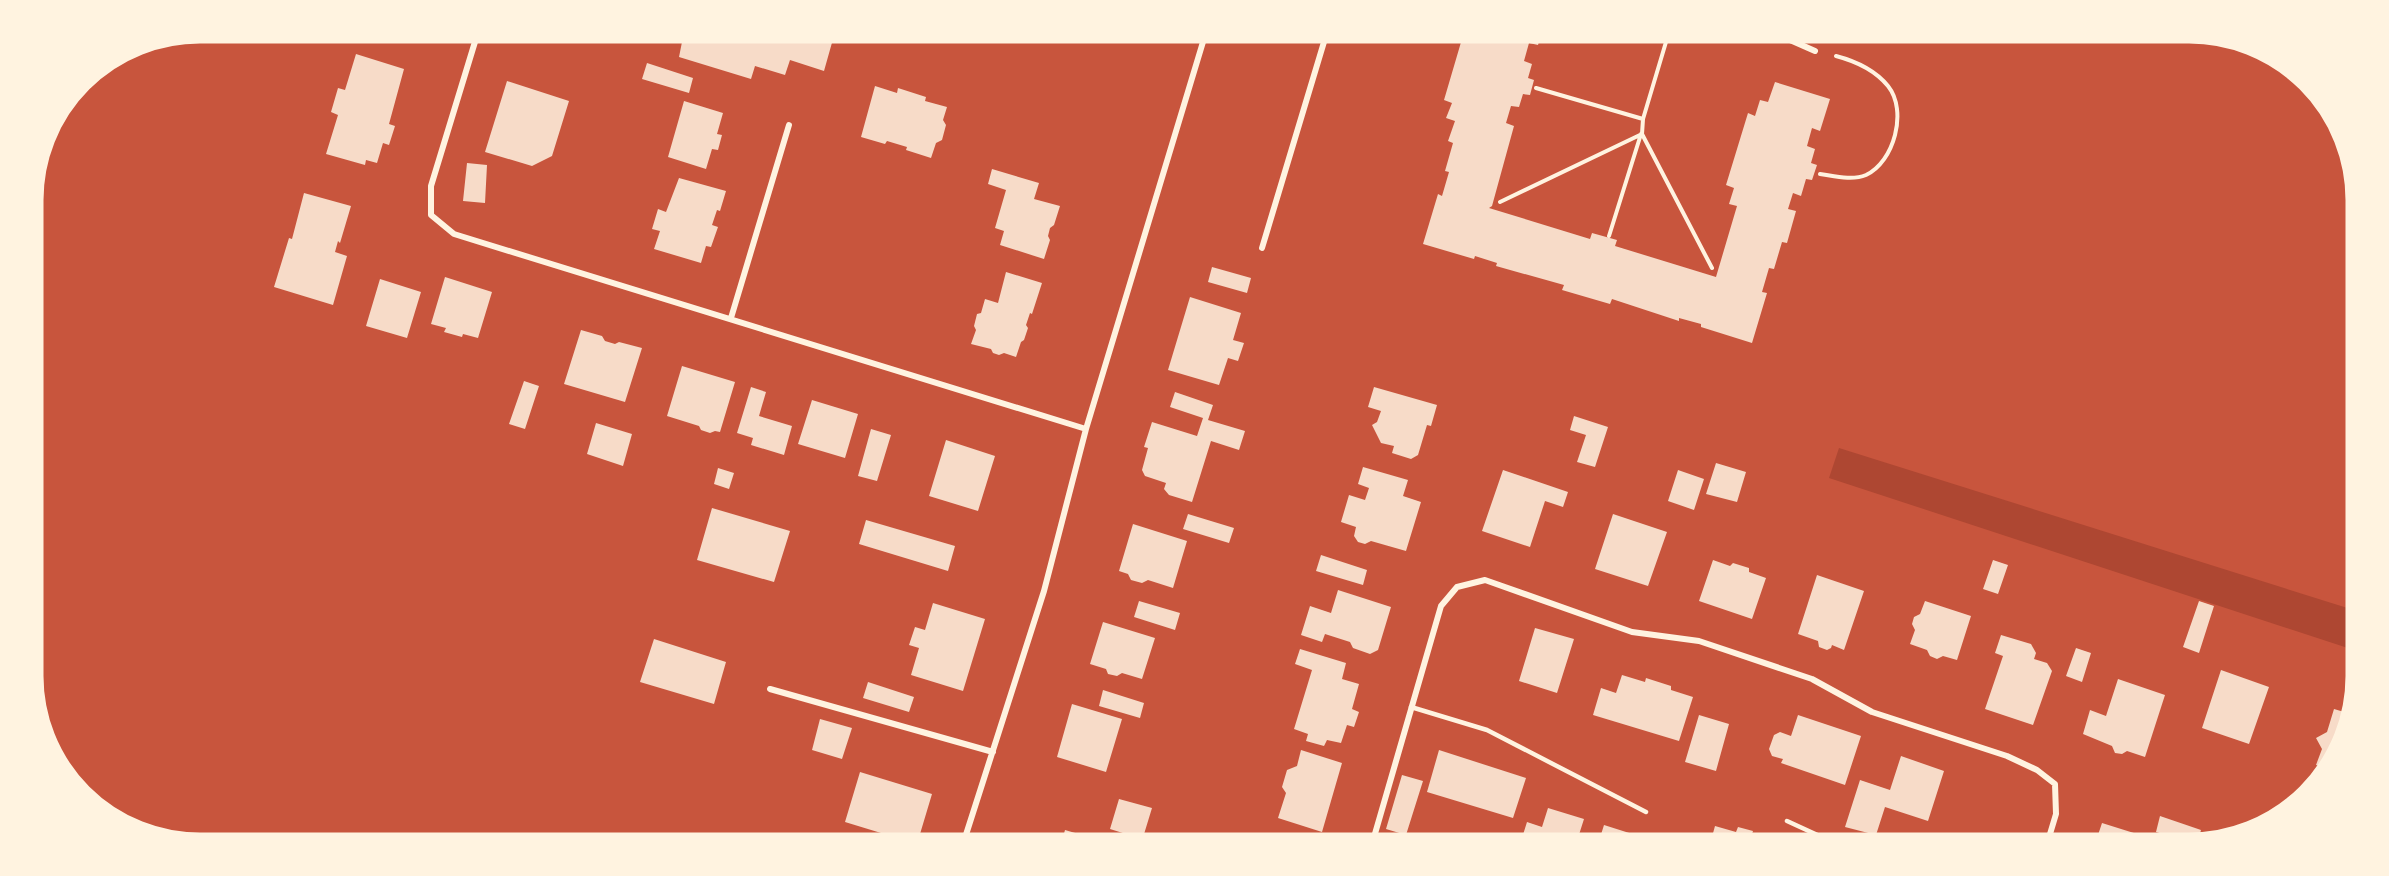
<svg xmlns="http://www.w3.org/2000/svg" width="2389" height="876" font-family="Figtree,sans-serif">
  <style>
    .green { fill: #ae4732 }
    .building { fill: #f7dbc8 }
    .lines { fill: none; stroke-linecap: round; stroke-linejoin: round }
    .path { stroke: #fff3e0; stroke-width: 4 }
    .service { stroke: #fff3e0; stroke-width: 4.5 }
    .minor { stroke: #fff3e0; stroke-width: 6 }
    .rim { fill: none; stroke: #fff3e0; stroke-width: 3 }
  </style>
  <rect width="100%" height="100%" fill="#c8553d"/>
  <path class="green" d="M1839,448L2357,611V651L1829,478Z"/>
  <path class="building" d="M684,32H835L824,71L790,60L785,75L755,66L751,79L679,57Z
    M1464,32H1542L1538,45L1529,43L1524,61L1532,64L1528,78L1534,80L1530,95L1523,94L1519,107L1511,106L1506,123L1514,126L1492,206L1489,208L1590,239L1592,233L1617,240L1615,246L1716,277L1737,206L1729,204L1734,188L1726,185L1748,113L1755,116L1760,100L1768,102L1775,82L1830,99L1820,131L1812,128L1807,146L1815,149L1811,163L1817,165L1812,180L1806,179L1801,196L1793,193L1788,209L1796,211L1787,243L1782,242L1774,269L1769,268L1762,292L1767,293L1752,343L1701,327V324L1679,318V321L1612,299L1610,304L1562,290L1564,285L1496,266L1497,263L1475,256L1474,259L1423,244L1438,194L1442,196L1449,172L1445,171L1453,143L1448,141L1455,121L1446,118L1452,103L1444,100Z
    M356,54L404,69L389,124L395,126L389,145L383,143L377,163L366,160L365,165L326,154L338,115L331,112L338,88L345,90Z
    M647,63L693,78L689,93L642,79Z
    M507,81L569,101L552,156L532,166L485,152Z
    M875,86L897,93L898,88L926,97L925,101L947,107L943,120L946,125L942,140L936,143L931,158L906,150L907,147L887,141L885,144L861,137Z
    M684,101L723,113L717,134L722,135L718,150L712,149L706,169L668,157Z
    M467,163L487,165L485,203L463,201Z
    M992,169L1039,183L1034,199L1060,206L1054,225L1050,228L1048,236L1050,240L1044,259L1000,245L1004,231L995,228L1006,190L988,184Z
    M679,178L726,191L720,211L717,210L712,225L718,227L711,247L706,246L701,263L654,249L660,231L652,229L658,209L666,212Z
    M304,193L351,206L340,243L338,241L335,252L347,256L333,305L274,287L289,238L292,239Z
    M1212,267L1251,278L1247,293L1208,282Z
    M1006,272L1042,283L1032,314L1030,313L1026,325L1028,328L1024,340L1021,342L1016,357L1004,353L999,355L993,353L991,349L971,344L976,330L974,326L977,314L981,313L985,299L998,303Z
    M445,277L492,292L478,338L463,334L462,337L444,332L446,328L431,324Z
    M380,279L421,292L407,338L366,326Z
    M1190,297L1241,313L1233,340L1244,343L1238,361L1228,358L1219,385L1168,370Z
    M581,330L602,336L605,341L615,344L619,342L642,348L625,402L564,384Z
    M682,366L735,382L720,432L715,431L710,433L701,430L699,426L667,416Z
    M524,381L539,386L525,429L509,424Z
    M751,387L766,392L759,416L792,426L784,455L751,445L753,438L737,433Z
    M1374,387L1437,405L1431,426L1427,425L1418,455L1411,459L1392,453L1394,446L1381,443L1372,425L1377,422L1381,411L1368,407Z
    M1175,392L1213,405L1208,420L1245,431L1239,450L1211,441L1192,502L1169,495L1164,489L1166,483L1145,476L1142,470L1148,448L1144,447L1152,422L1197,436L1203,418L1170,407Z
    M812,400L858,414L845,458L798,444Z
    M1574,416L1608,427L1595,467L1577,462L1586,435L1570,430Z
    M596,423L632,434L623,466L587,454Z
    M871,429L891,435L877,481L858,476Z
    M946,440L995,456L978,511L929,496Z
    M1716,463L1746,472L1737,502L1706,494Z
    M1363,467L1408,480L1403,496L1421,502L1406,551L1371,541L1365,544L1358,542L1354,536L1356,527L1341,522L1349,495L1365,500L1369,488L1358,484Z
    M718,468L734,473L729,489L714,484Z
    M1503,470L1568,492L1563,507L1545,501L1530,547L1482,531Z
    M1678,470L1704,479L1694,510L1668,501Z
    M712,508L790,531L774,582L697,560Z
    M1188,514L1234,528L1229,543L1183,529Z
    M1613,514L1667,532L1648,586L1595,569Z
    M866,520L955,546L948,571L859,544Z
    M1133,524L1187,541L1173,588L1148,580L1142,583L1131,580L1128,574L1119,571Z
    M1321,555L1367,570L1363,585L1316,571Z
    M1713,560L1730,566L1733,563L1749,568V572L1766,578L1752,619L1699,601Z
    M1993,560L2008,565L1998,594L1983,589Z
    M1817,575L1864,591L1844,650L1832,645L1831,648L1827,650L1819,647L1818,641L1798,634Z
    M1338,590L1391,607L1378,650L1370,654L1353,648L1350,642L1325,634L1322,642L1301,635L1310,606L1331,613Z
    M1139,601L1180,613L1175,630L1134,617Z
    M1925,601L1971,616L1957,660L1943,656L1937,659L1930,656L1927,650L1910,644L1915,630L1912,624L1914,617L1920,614Z
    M2199,601L2214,606L2199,653L2183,647Z
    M933,603L985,619L963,691L911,675L919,648L909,645L915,627L925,630Z
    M1103,622L1155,638L1142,679L1122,673L1117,676L1108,674L1106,669L1090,664Z
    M1535,628L1574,639L1557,693L1519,681Z
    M2001,635L2031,644L2036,653L2034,659L2047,663L2052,671L2033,725L1985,709L2003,656L1995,653Z
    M654,639L726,662L714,704L640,682Z
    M2076,648L2091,653L2082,682L2066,676Z
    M1300,649L1346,663L1342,679L1359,684L1352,709L1359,712L1354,727L1347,725L1341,743L1327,740L1324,746L1306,741L1308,734L1294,729L1312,670L1295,664Z
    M2221,670L2269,687L2249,744L2202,728Z
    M1622,675L1645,682L1646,678L1671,686V690L1693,697L1679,741L1593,715L1601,688L1616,693Z
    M2118,679L2165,695L2145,757L2127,751L2122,754L2115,753L2112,746L2083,734L2090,710L2106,716Z
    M868,682L914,697L909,712L863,698Z
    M1103,690L1144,703L1140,718L1099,706Z
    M1072,704L1122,719L1106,772L1057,757Z
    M2334,709L2351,714L2349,730L2322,767L2316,765L2322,749L2316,738L2327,732Z
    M1699,715L1729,724L1716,771L1685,762Z
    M1798,715L1861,736L1845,785L1781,763L1783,759L1772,756L1769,749L1774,735L1780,732L1791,736Z
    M820,719L852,728L842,759L812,750Z
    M1301,750L1342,763L1322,832L1278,818L1286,793L1282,787L1287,770L1297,766Z
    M1439,750L1526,778L1513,818L1427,792Z
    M1901,756L1944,771L1928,821L1885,807L1876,835L1845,827L1860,780L1890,790Z
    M860,772L932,794L917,844L845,822Z
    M1402,775L1423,781L1406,835L1386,829Z
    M1119,799L1152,808L1141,844H1123L1126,834L1110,829Z
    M1548,808L1584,819L1576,844H1520L1527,822L1542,827Z
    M2160,816L2201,830L2197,844L2156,832Z
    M2102,823L2153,839L2151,844H2095Z
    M1604,825L1664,844H1598Z
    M1715,826L1736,832L1738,827L1753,831L1751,837L1773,844H1710Z
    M1065,830L1099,840L1097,844H1061Z"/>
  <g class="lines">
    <path class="path" d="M1536,88L1643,119
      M1642,134L1712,268
      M1820,174C1834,176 1852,181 1866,175C1894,162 1908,111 1888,86C1875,70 1855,61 1836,56
      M1500,202L1642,134L1643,119L1669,32
      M1609,236L1641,134"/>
    <path class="service" d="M1411,707L1487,730L1646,812
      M1787,821L1837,844"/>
    <path class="minor" d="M478,32L431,186V215L454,234L1086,429
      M1772,32L1815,51
      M1262,248L1327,32
      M731,318L789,125
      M770,689L993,752
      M963,844L1044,591L1086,429L1206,32
      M1372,844L1441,606L1457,587L1485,580L1632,632L1699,641L1812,679L1872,712L2007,756L2037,770L2055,784L2056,814L2047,844"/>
  </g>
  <path d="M0 0H2389V876H0ZM200 42H2189A158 158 0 0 1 2347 200V676A158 158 0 0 1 2189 834H200A158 158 0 0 1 42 676V200A158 158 0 0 1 200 42Z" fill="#fff3e0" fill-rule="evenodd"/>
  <path class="rim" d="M200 42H2189A158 158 0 0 1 2347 200V676A158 158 0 0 1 2189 834H200A158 158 0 0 1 42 676V200A158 158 0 0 1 200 42Z"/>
</svg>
